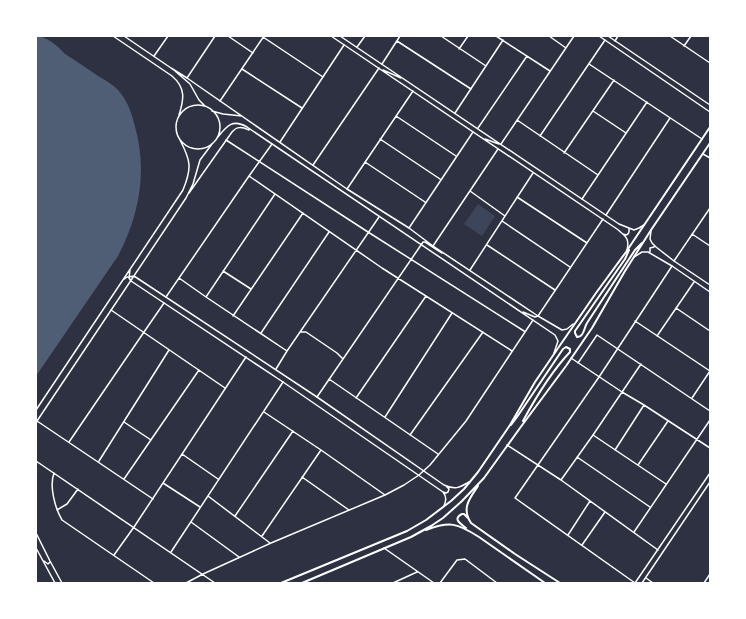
<svg xmlns="http://www.w3.org/2000/svg" width="746" height="619" font-family="'Asap Condensed',sans-serif">
  <style>
    .green { fill: #3c4559 }
    .water { fill: #4f5d75 }
    .lines { fill: none; stroke-linecap: round; stroke-linejoin: round }
    .minor { stroke: #fff; stroke-width: 1.5 }
    .tertiary { stroke: #fff; stroke-width: 1.5 }
    .primary { stroke: #fff; stroke-width: 2 }
  </style>
  <rect width="100%" height="100%" fill="#2d3142"/>
  <path class="green" d="M478,204L495,216L482,236L464,224Z"/>
  <path class="water" d="M36,36C46,36 58,46 65,54C76,61 87,68 98,76C105,80 112,84 118,90C127,100 131,111 134,123C148,169 140,214 118,256L36,376Z"/>
  <g class="lines">
    <path class="minor" d="M228,36L253,53
      M441,36L486,66
      M496,36L550,71
      M549,36L566,48
      M670,36L710,63
      M263,37L323,77
      M397,41L471,89
      M615,41L618,36
      M684,46L691,36
      M357,47L365,36
      M459,49L468,36
      M154,56L168,36
      M382,64L400,36
      M589,64L702,139
      M242,69L302,108
      M187,78L215,36
      M220,101L264,36
      M593,111L626,133
      M455,113L503,40
      M396,116L456,156
      M517,120L598,175
      M478,128L527,56
      M540,136L605,40
      M380,139L440,179
      M226,140L368,232L524,331
      M280,142L344,45
      M501,144L574,36
      M564,153L614,80
      M703,154L710,158
      M365,162L425,202
      M313,165L379,68
      M249,176L382,268L512,351
      M347,189L413,91
      M470,191L505,216
      M517,197L587,243
      M582,199L647,102
      M606,215L670,118
      M502,221L570,267
      M409,228L473,132
      M692,234L710,246
      M487,245L555,290
      M433,246L498,149
      M674,261L710,208
      M470,270L533,173
      M223,271L251,289
      M179,278L206,297L287,351
      M166,297L249,176L272,144
      M206,297L275,194
      M676,308L710,331
      M111,310L225,388
      M233,316L303,213
      M538,316L603,219
      M635,321L710,371
      M300,332H306L337,353L343,359
      M261,333L329,232
      M657,336L694,282
      M571,358L622,392L644,405L710,448
      M578,363L597,335L710,411
      M276,369L287,351L379,217
      M329,379L438,454
      M317,397L421,245
      M356,398L426,296
      M692,398L710,371
      M264,412L321,450L385,495
      M385,417L452,313
      M37,421L153,499
      M124,422L151,440
      M410,435L483,332
      M593,435L666,484
      M69,442L144,332L164,303
      M507,445L561,480L658,550
      M615,450L644,405
      M182,454L218,479
      M577,457L650,507
      M36,461L215,583
      M99,461L169,350
      M638,465L668,421
      M54,473C49,486 55,508 62,520L154,583
      M302,477L349,510
      M124,479L199,370
      M561,480L593,435L641,364
      M163,483L200,507
      M208,496L270,543
      M57,510L67,504L78,489
      M235,516L293,431
      M191,522L239,557
      M634,532L710,420
      M568,535L590,501
      M262,536L321,450
      M582,545L605,512
      M384,548L434,583
      M171,552L283,382
      M114,555L134,527L246,357
      M646,578L653,583
      M186,583L203,574L271,543L385,495L404,485L419,475L430,465L466,421L533,320
      M393,583L417,572
      M440,583L457,560L465,559L497,583
      M635,583L515,498L599,377L672,266
      M704,583L710,574"/>
    <path class="tertiary" d="M113,36L172,76C186,88 184,99 179,115
      M124,36L171,68L187,78L347,189L409,228L433,246L538,316L562,330L567,329L573,324
      M331,36L617,229C625,236 630,238 627,250
      M340,36L619,224L634,230L639,228L644,225
      M599,36L710,112
      M608,36L710,105
      M383,70L401,78
      M175,71L190,84L199,100L205,106
      M176 127a22 22 0 1 1 44 0a22 22 0 1 1-44 0Z
      M212,111L223,114L242,116
      M217,138C226,127 232,118 247,127L555,335L558,341L554,353
      M485,139L499,144
      M189,193L232,132C237,126 242,127 249,130
      M651,231L650,239L652,243L656,247L674,261L710,285
      M623,234L626,235L628,234L629,232V229
      M421,245L423,242H425L442,253
      M650,252V248L654,247
      M634,257L642,252H648L672,266L710,292
      M130,270L129,278L131,281L283,382L443,492C447,497 446,501 444,506
      M123,280L127,277L134,276L317,397L444,485C455,490 459,488 469,482
      M523,312L535,317L538,316
      M36,410L183,190C192,168 191,161 180,140
      M36,424L37,421L186,198L193,184L200,160L212,144
      M443,492L446,493L448,492L449,489L446,486
      M36,533L50,561L62,583
      M36,548L55,583
      M44,561L48,564L50,562
      M635,583L710,473
      M642,583L710,482"/>
    <path class="primary" d="M629,250L625,259L575,331V333L577,337C584,337 584,328 587,323L635,250L642,243
      M511,425L517,417L563,349L566,347L570,349V352C551,372 536,397 523,421
      M478,486C470,498 461,508 471,523L515,554L560,583
      M466,528C461,524 452,519 462,514H464L468,518
      M426,530C450,521 457,523 479,537L545,583
      M281,583L407,531L426,520L451,501L464,489L478,472L510,425L535,382L554,354L596,293L626,252L710,127
      M302,583L411,537L431,526L443,518L462,501L484,478L520,428L566,366L592,328L625,271L651,230L710,143"/>
  </g>
  <rect width="746" height="619" fill="none" stroke="#ffffff" stroke-width="74"/>
</svg>
